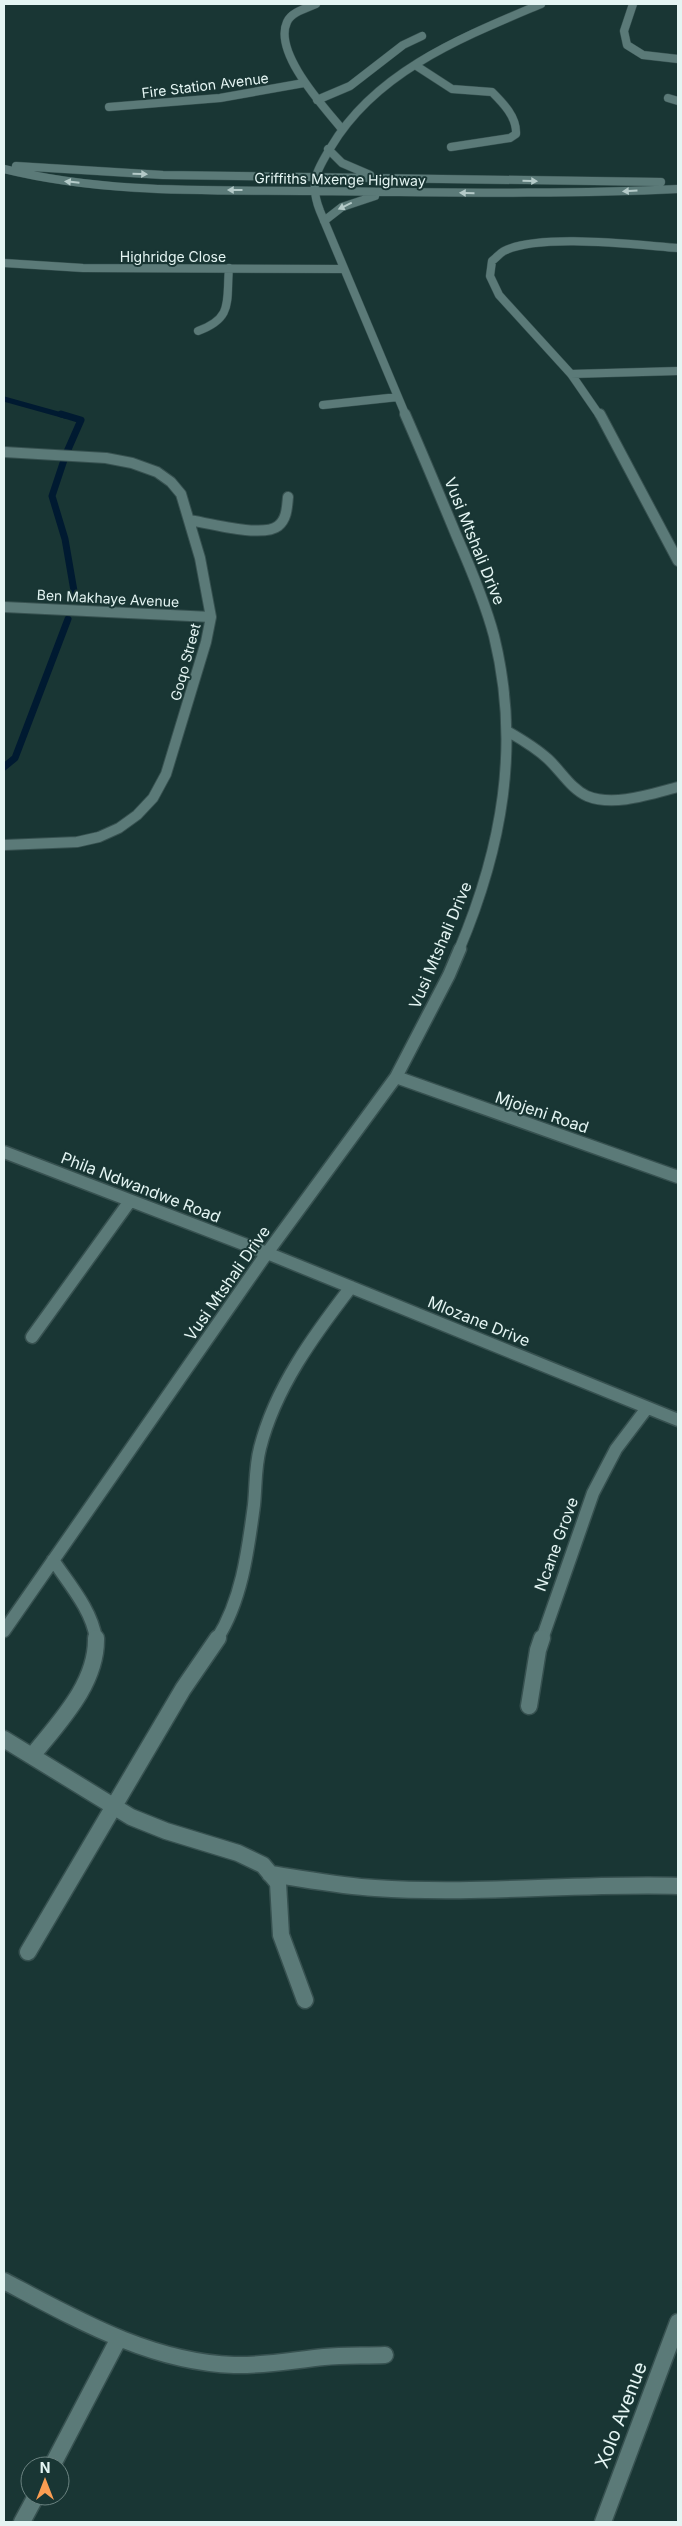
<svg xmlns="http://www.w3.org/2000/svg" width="682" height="2526" font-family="Inter,sans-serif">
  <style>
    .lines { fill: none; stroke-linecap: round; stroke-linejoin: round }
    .stream-far1 { stroke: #001a31; stroke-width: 5 }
    .stream { stroke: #001a31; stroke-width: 7 }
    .minor-far3-casing { stroke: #375150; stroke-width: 9 }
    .minor-far2-casing { stroke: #375150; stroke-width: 12 }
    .minor-far1-casing { stroke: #375150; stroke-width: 15 }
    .minor-casing { stroke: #375150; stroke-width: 19 }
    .minor-far3 { stroke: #5b7a78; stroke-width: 8 }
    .minor-far2 { stroke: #5b7a78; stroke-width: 10 }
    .minor-far1 { stroke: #5b7a78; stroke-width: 12 }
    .minor { stroke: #5b7a78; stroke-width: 16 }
    .oneway { fill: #b4cac8 }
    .labels { text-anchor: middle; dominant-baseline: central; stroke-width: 4; stroke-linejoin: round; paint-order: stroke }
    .far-street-label { font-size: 14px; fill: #e4f5f3; stroke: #193634 }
    .street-label { font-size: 16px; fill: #e4f5f3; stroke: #193634 }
    .near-street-label { font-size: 19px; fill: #e4f5f3; stroke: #193634 }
  </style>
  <rect width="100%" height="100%" fill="#193634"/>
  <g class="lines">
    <path class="stream-far1" d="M4,399L65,416"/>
    <path class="stream" d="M61,414L81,420L66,454L52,496L65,539L74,591
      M4,767L15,758L68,619"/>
    <defs>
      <path id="minor-far3" d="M316,4C307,8 291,12 287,22C273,52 323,106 341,128
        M633,4L624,31L627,45L643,55L678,59
        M415,65L452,89L492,92C503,103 517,117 516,134L510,138L451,147
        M668,98L678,101
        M317,100L350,86L403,45L422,36
        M109,107L220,98L304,83
        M328,149L342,163L370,175
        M16,166L163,175L661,182
        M4,169C106,194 208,190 312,191C434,192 556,195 678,189
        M324,221L342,207L375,196
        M4,263L83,268L343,269
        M198,331C234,318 226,301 229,268
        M571,374L678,371
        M323,405L398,397
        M406,416L320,211C309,183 316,171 331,147C376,71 463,37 541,4
        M600,416L571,374L499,295L490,276L492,261C496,258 500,253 504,251C540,233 636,245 678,248"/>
      <path id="minor-far2" d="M405,414C423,455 440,496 457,537C471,569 485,602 494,636C521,746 502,848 459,950
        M600,414L678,561
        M4,452L106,458L132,463L157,472L171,482L181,494L200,558L211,617L206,642L166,774L153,798L137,815L119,828L99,837L77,842L4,845
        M189,520C208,523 263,538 278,526C287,519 287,507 288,497
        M4,607L211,617
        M507,731C521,739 536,748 548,759C561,771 571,789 587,796C614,807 651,794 678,787"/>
      <path id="minor-far1" d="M396,1077L678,1177
        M4,1152L267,1253L678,1420
        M32,1337L130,1201
        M53,1560C69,1584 92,1610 96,1639
        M4,1631L267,1253L396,1077L449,975L460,949
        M217,1639C242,1600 248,1550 254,1505C256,1485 255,1467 260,1448C275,1388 314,1335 351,1287
        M542,1639L593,1493L616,1449L647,1408"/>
      <path id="minor" d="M529,1706L538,1650L542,1638
        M4,1739L131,1817L166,1831L238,1853L263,1865L278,1883L281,1935L305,2000
        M32,1756C59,1722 97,1684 96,1638
        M270,1874C305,1879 340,1886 375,1888C476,1895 577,1883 678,1886
        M28,1952L183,1689L218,1638
        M4,2281C76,2319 150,2362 234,2365C264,2366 294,2360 324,2357C344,2355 365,2356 385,2355
        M52,2466L118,2340
        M22,2522L36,2496
        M603,2522L678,2322"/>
    </defs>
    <use href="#minor-far3" class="minor-far3-casing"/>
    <use href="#minor-far2" class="minor-far2-casing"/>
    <use href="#minor-far1" class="minor-far1-casing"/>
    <use href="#minor" class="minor-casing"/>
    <use href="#minor-far3" class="minor-far3"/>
    <use href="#minor-far2" class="minor-far2"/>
    <use href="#minor-far1" class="minor-far1"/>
    <use href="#minor" class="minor"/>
  </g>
  <defs><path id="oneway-solid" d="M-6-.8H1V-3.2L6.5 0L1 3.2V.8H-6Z" transform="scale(1.25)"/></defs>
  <g class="oneway">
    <use href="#oneway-solid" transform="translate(140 174) rotate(2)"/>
    <use href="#oneway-solid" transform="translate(530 181) rotate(1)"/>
    <use href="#oneway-solid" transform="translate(72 182) rotate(-174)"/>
    <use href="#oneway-solid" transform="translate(235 190) rotate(-180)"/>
    <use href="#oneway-solid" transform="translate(630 191) rotate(177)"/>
    <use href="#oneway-solid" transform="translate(467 193) rotate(-179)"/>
    <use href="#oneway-solid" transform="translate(345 206) rotate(154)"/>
  </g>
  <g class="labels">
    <g class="far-street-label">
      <text transform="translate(205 85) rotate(-7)">Fire Station Avenue</text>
      <text transform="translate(340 179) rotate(1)">Griffiths Mxenge Highway</text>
      <text x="173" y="256">Highridge Close</text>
      <text transform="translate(108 598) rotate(3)">Ben Makhaye Avenue</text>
      <text transform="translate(185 662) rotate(-75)">Goqo Street</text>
    </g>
    <g class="street-label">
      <text transform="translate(475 541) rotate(68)">Vusi Mtshali Drive</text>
      <text transform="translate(440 945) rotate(-67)">Vusi Mtshali Drive</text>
      <text transform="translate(542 1112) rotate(19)">Mjojeni Road</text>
      <text transform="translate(141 1187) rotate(21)">Phila Ndwandwe Road</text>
      <text transform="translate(227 1283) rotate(-55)">Vusi Mtshali Drive</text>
      <text transform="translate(479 1321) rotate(22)">Mlozane Drive</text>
      <text transform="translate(556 1544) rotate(-70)">Ncane Grove</text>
    </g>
    <g class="near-street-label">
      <text transform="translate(621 2415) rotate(-69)">Xolo Avenue</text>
    </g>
  </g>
  <rect width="682" height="2526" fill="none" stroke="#e4f5f3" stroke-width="10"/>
  <g transform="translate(45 2481)"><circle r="24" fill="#193634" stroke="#6a8280"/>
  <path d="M0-4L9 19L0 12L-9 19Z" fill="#fc9e52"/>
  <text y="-8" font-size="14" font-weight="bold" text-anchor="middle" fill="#e4f5f3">N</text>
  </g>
</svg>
